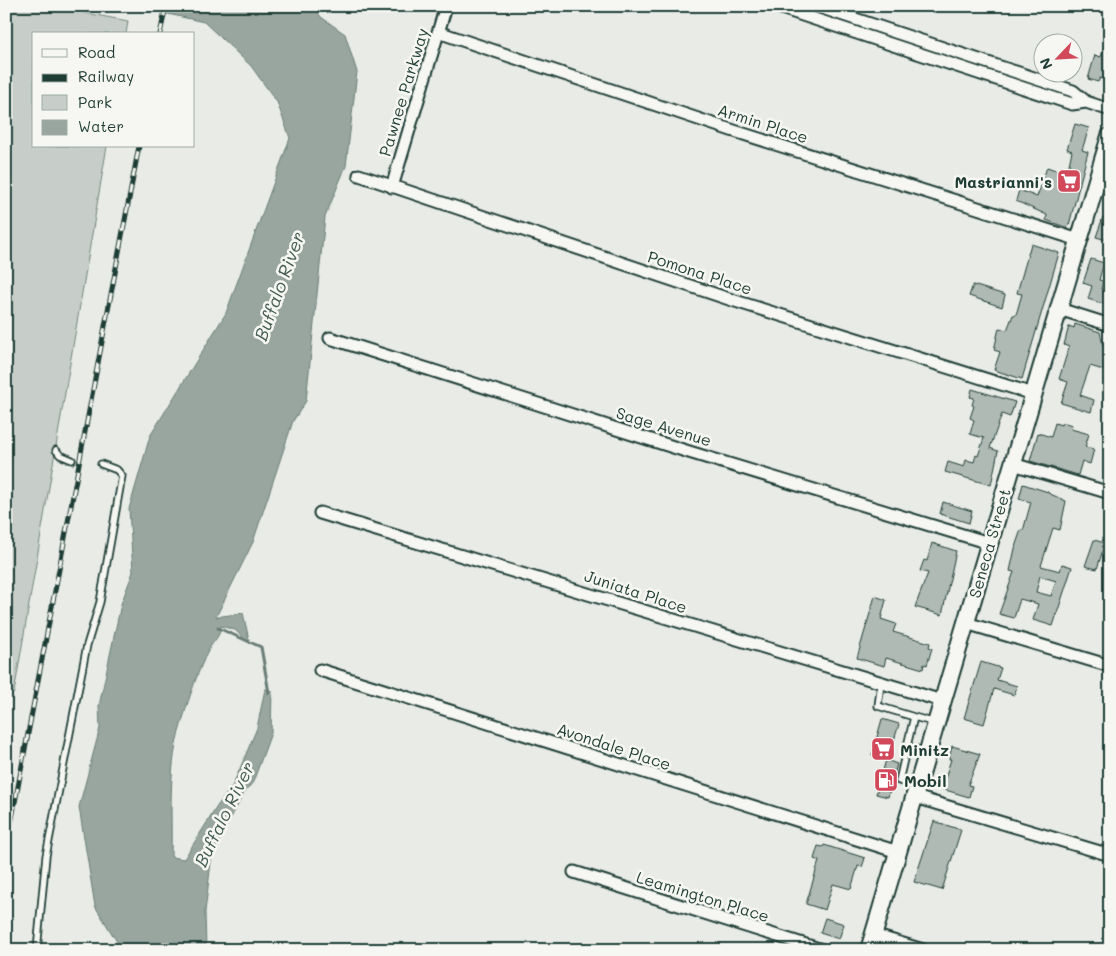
<svg xmlns="http://www.w3.org/2000/svg" width="1116" height="956" font-family="Mali,sans-serif">
  <style>
    .built { fill: #d8dcd8 }
    .green { fill: #c7cec9; stroke: #73867e }
    .water { fill: #99a6a0; stroke: #687c75 }
    .lines { fill: none; stroke-linecap: round; stroke-linejoin: round }
    .stream { stroke: #687c75; stroke-width: 3 }
    .building { fill: #b0bab5; stroke: #1f3d34; fill-rule: evenodd }
    .lane-casing { stroke: #1f3d34; stroke-width: 9 }
    .street-casing { stroke: #1f3d34; stroke-width: 15 }
    .secondary-casing { stroke: #1f3d34; stroke-width: 20 }
    .lane { stroke: #f6f6f2; stroke-width: 5.5 }
    .street { stroke: #f6f6f2; stroke-width: 11 }
    .secondary { stroke: #f6f6f2; stroke-width: 16 }
    .rail-casing { stroke: #1f3d34; stroke-width: 5 }
    .rail { stroke: #f6f6f2; stroke-width: 3; stroke-dasharray: 9; stroke-linecap: butt }
    .labels { text-anchor: middle; dominant-baseline: central; stroke-width: 5; stroke-linejoin: round; paint-order: stroke }
    .street-label { font-size: 16px; fill: #1f3d34; stroke: #f6f6f2 }
    .poi-label { font-size: 16px; font-weight: bold; fill: #1f3d34; stroke: #f6f6f2; text-anchor: start }
    .water-label { font-size: 18px; font-style: italic; fill: #445c54; stroke: #f6f6f2 }
  </style>
  <rect width="100%" height="100%" fill="#e9ebe7"/>
  <filter id="ink" filterUnits="userSpaceOnUse"><feTurbulence type="fractalNoise" baseFrequency=".02" numOctaves="2"/><feDisplacementMap in="SourceGraphic" scale="10" xChannelSelector="R" yChannelSelector="G"/><feConvolveMatrix kernelMatrix="1 2 1 2 8 2 1 2 1" color-interpolation-filters="sRGB"/></filter>
  <g filter="url(#ink)">
    <path class="built" d="M14,693L6,739V696Z"/>
    <path class="green" d="M6,6H47L128,21L126,34H34V146H107L14,693L6,696Z"/>
    <path class="water" d="M132,6H313L321,17L345,34L357,72L346,166L325,217L306,401L293,421L253,542L216,617L243,613L250,644L235,630L221,626C220,637 214,640 209,649C196,674 187,705 179,732C168,771 172,817 171,857L184,859L218,805L233,785L257,728L265,689L272,691L271,733L253,782L244,793L212,854L205,912L206,950H122L95,906L79,807L100,728L99,706L121,604L133,572L129,509L150,436L226,313L290,138L277,102L251,66L204,22Z"/>
    <g class="lines">
      <path class="stream" d="M218,628L261,647L269,693"/>
    </g>
    <path class="building" d="M1108,36H1110V60L1104,79L1100,78L1098,82L1088,79L1095,55L1101,57Z
      M1075,124L1089,128L1082,150L1088,152L1069,225L1065,227L1046,220L1047,215L1016,201L1019,190L1037,197L1047,167L1067,174L1072,151L1067,149Z
      M1103,217L1110,220V241L1096,237Z
      M1031,244L1059,253L1022,379L994,370L1000,352L994,350L999,328L1007,330L1013,315H1016L1022,294L1017,293Z
      M1091,259L1104,263L1099,280L1103,281L1101,289L1110,292V306L1088,299L1092,286L1083,283Z
      M973,285L1005,295L1002,307L969,296Z
      M1075,324L1100,332L1103,345L1110,347V372L1090,366L1080,395L1094,400L1091,412L1061,403L1068,382L1059,379L1069,347L1064,345L1069,326L1074,328Z
      M972,389L1015,402L1010,417L1002,414L990,448L998,451L991,485L945,472L948,462L964,467L966,460L974,462L976,455L978,456L984,438L970,434L974,420L970,418L974,406L972,405L974,398L970,397Z
      M1062,422L1072,425L1071,429L1089,434L1085,447L1094,449L1090,464L1082,461L1078,475L1030,461L1038,433L1051,437L1055,423L1061,425Z
      M1023,484L1048,492V493L1066,501L1060,530L1053,528L1041,566L1060,571L1062,564L1072,567L1053,626L1033,620L1038,604L1020,599L1014,618L999,614L1014,572L1010,571L1016,544L1021,530L1023,531L1031,502L1019,499ZM1040,576L1056,581L1051,596L1036,592Z
      M943,502L972,511L969,523L940,514Z
      M1094,540L1105,543L1097,569L1085,566Z
      M932,543L956,551L942,615L915,607L928,573L920,571L924,560L927,561Z
      M875,596L886,600L881,619L896,624L893,632L930,643L929,647L932,648L927,665L924,664L923,669L886,658L884,666L857,658Z
      M981,662L1001,668L997,680L1017,686L1014,695L994,689L984,724L964,718Z
      M882,719L899,724L888,760L872,755Z
      M952,746L980,754L968,785L972,786L969,797L942,789L951,759H949Z
      M886,760L897,764L888,797L876,794Z
      M934,821L961,830L942,890L914,882Z
      M824,845L865,858L862,867L858,866L851,889L833,884L825,910L806,904L819,861L814,859L818,846L823,847Z
      M825,918L844,924L839,939L820,933Z"/>
    <g class="lines">
      <defs>
        <path id="lane" d="M56,450L60,455L72,460
          M881,683L878,706L914,717L907,746L926,752
          M914,717L936,723
          M907,746L899,781L915,786
          M37,950L46,856L87,645L100,602L122,476L117,470L101,464"/>
        <path id="street" d="M775,6L1072,104L1086,102
          M816,6L1073,91L1086,102L1110,110
          M438,32L731,130L1079,240
          M359,175L732,300L1033,394
          M392,187L446,6
          M1059,309L1110,325
          M330,338L689,452L989,543
          M1013,464L1110,493
          M320,513L942,701
          M966,623L1110,666
          M320,670L898,852
          M915,797L1110,855
          M574,872L822,950
          M873,935L923,950"/>
        <path id="secondary" d="M869,950L1110,136"/>
      </defs>
      <use href="#lane" class="lane-casing"/>
      <use href="#street" class="street-casing"/>
      <use href="#secondary" class="secondary-casing"/>
      <use href="#lane" class="lane"/>
      <use href="#street" class="street"/>
      <use href="#secondary" class="secondary"/>
      <defs>
        <path id="rail" d="M160,34L166,6
          M6,850L139,146"/>
      </defs>
      <use href="#rail" class="rail-casing"/>
      <use href="#rail" class="rail"/>
    </g>
  </g>
  <defs>
    <symbol id="supermarket-square" viewBox="-11 -11 22 22"><rect x="-9" y="-9" width="18" height="18" rx="4" fill="#d1495b" stroke="#f6f6f2"/><path d="M-6-5.5h2.5l.6 2H6L4.5 2H-2.5L-4.4-4H-6ZM-1.5 3.2a1.3 1.3 0 1 0 .1 0ZM3 3.2a1.3 1.3 0 1 0 .1 0Z" fill="#fff"/></symbol>
    <symbol id="fuel-square" viewBox="-11 -11 22 22"><rect x="-9" y="-9" width="18" height="18" rx="4" fill="#d1495b" stroke="#f6f6f2"/><path d="M-5.5-6h7V0h2V4h1.3V-2.5L3-4.5l.8-.8L6-3V5H2.5V1h-1V6h-7ZM-4.2-4.7v3.2H.2V-4.7Z" fill="#fff"/></symbol>
  </defs>
  <g fill-rule="evenodd">
    <use href="#supermarket-square" x="1055" y="167" width="28" height="28"/>
    <use href="#supermarket-square" x="869" y="735" width="28" height="28"/>
    <use href="#fuel-square" x="872" y="766" width="28" height="28"/>
  </g>
  <g class="labels">
    <g class="street-label">
      <text transform="translate(403 92) rotate(-73)">Pawnee Parkway</text>
      <text transform="translate(763 123) rotate(18)">Armin Place</text>
      <text transform="translate(700 272) rotate(18)">Pomona Place</text>
      <text transform="translate(664 426) rotate(17)">Sage Avenue</text>
      <text transform="translate(989 543) rotate(-74)">Seneca Street</text>
      <text transform="translate(636 591) rotate(18)">Juniata Place</text>
      <text transform="translate(614 746) rotate(18)">Avondale Place</text>
      <text transform="translate(703 896) rotate(17)">Leamington Place</text>
    </g>
    <g class="poi-label">
      <text x="1052" y="181" text-anchor="end">Mastrianni's</text>
      <text x="900" y="749">Minitz</text>
      <text x="904" y="780">Mobil</text>
    </g>
    <g class="water-label">
      <text transform="translate(279 286) rotate(-70)">Buffalo River</text>
      <text transform="translate(224 814) rotate(-64)">Buffalo River</text>
    </g>
  </g>
  <rect width="1116" height="956" fill="none" stroke="#f6f6f2" stroke-width="25"/>
  <rect x="12" y="12" width="1091" height="931" fill="none" stroke="#1f3d34" stroke-width="2" filter="url(#ink)"/>
  <rect x="32" y="32" width="162" height="115" fill="#f6f6f2" stroke="#a0aca6"/>
  <rect x="42" y="49" width="25" height="8" fill="#f6f6f2" stroke="#a0aca6"/>
  <text x="78" y="58" font-size="15" fill="#1f3d34">Road</text>
  <rect x="42" y="74" width="25" height="8" fill="#1f3d34" stroke="#a0aca6"/>
  <text x="78" y="82" font-size="15" fill="#1f3d34">Railway</text>
  <rect x="42" y="95" width="25" height="15" fill="#c7cec9" stroke="#a0aca6"/>
  <text x="78" y="108" font-size="15" fill="#1f3d34">Park</text>
  <rect x="42" y="120" width="25" height="15" fill="#99a6a0" stroke="#a0aca6"/>
  <text x="78" y="132" font-size="15" fill="#1f3d34">Water</text>
  <g transform="translate(1058 58) rotate(245)"><circle r="24" fill="#f6f6f2" stroke="#a0aca6"/>
  <path d="M0-4L9 19L0 12L-9 19Z" fill="#d1495b"/>
  <text y="-8" font-size="14" font-weight="bold" text-anchor="middle" fill="#1f3d34">N</text>
  </g>
</svg>
